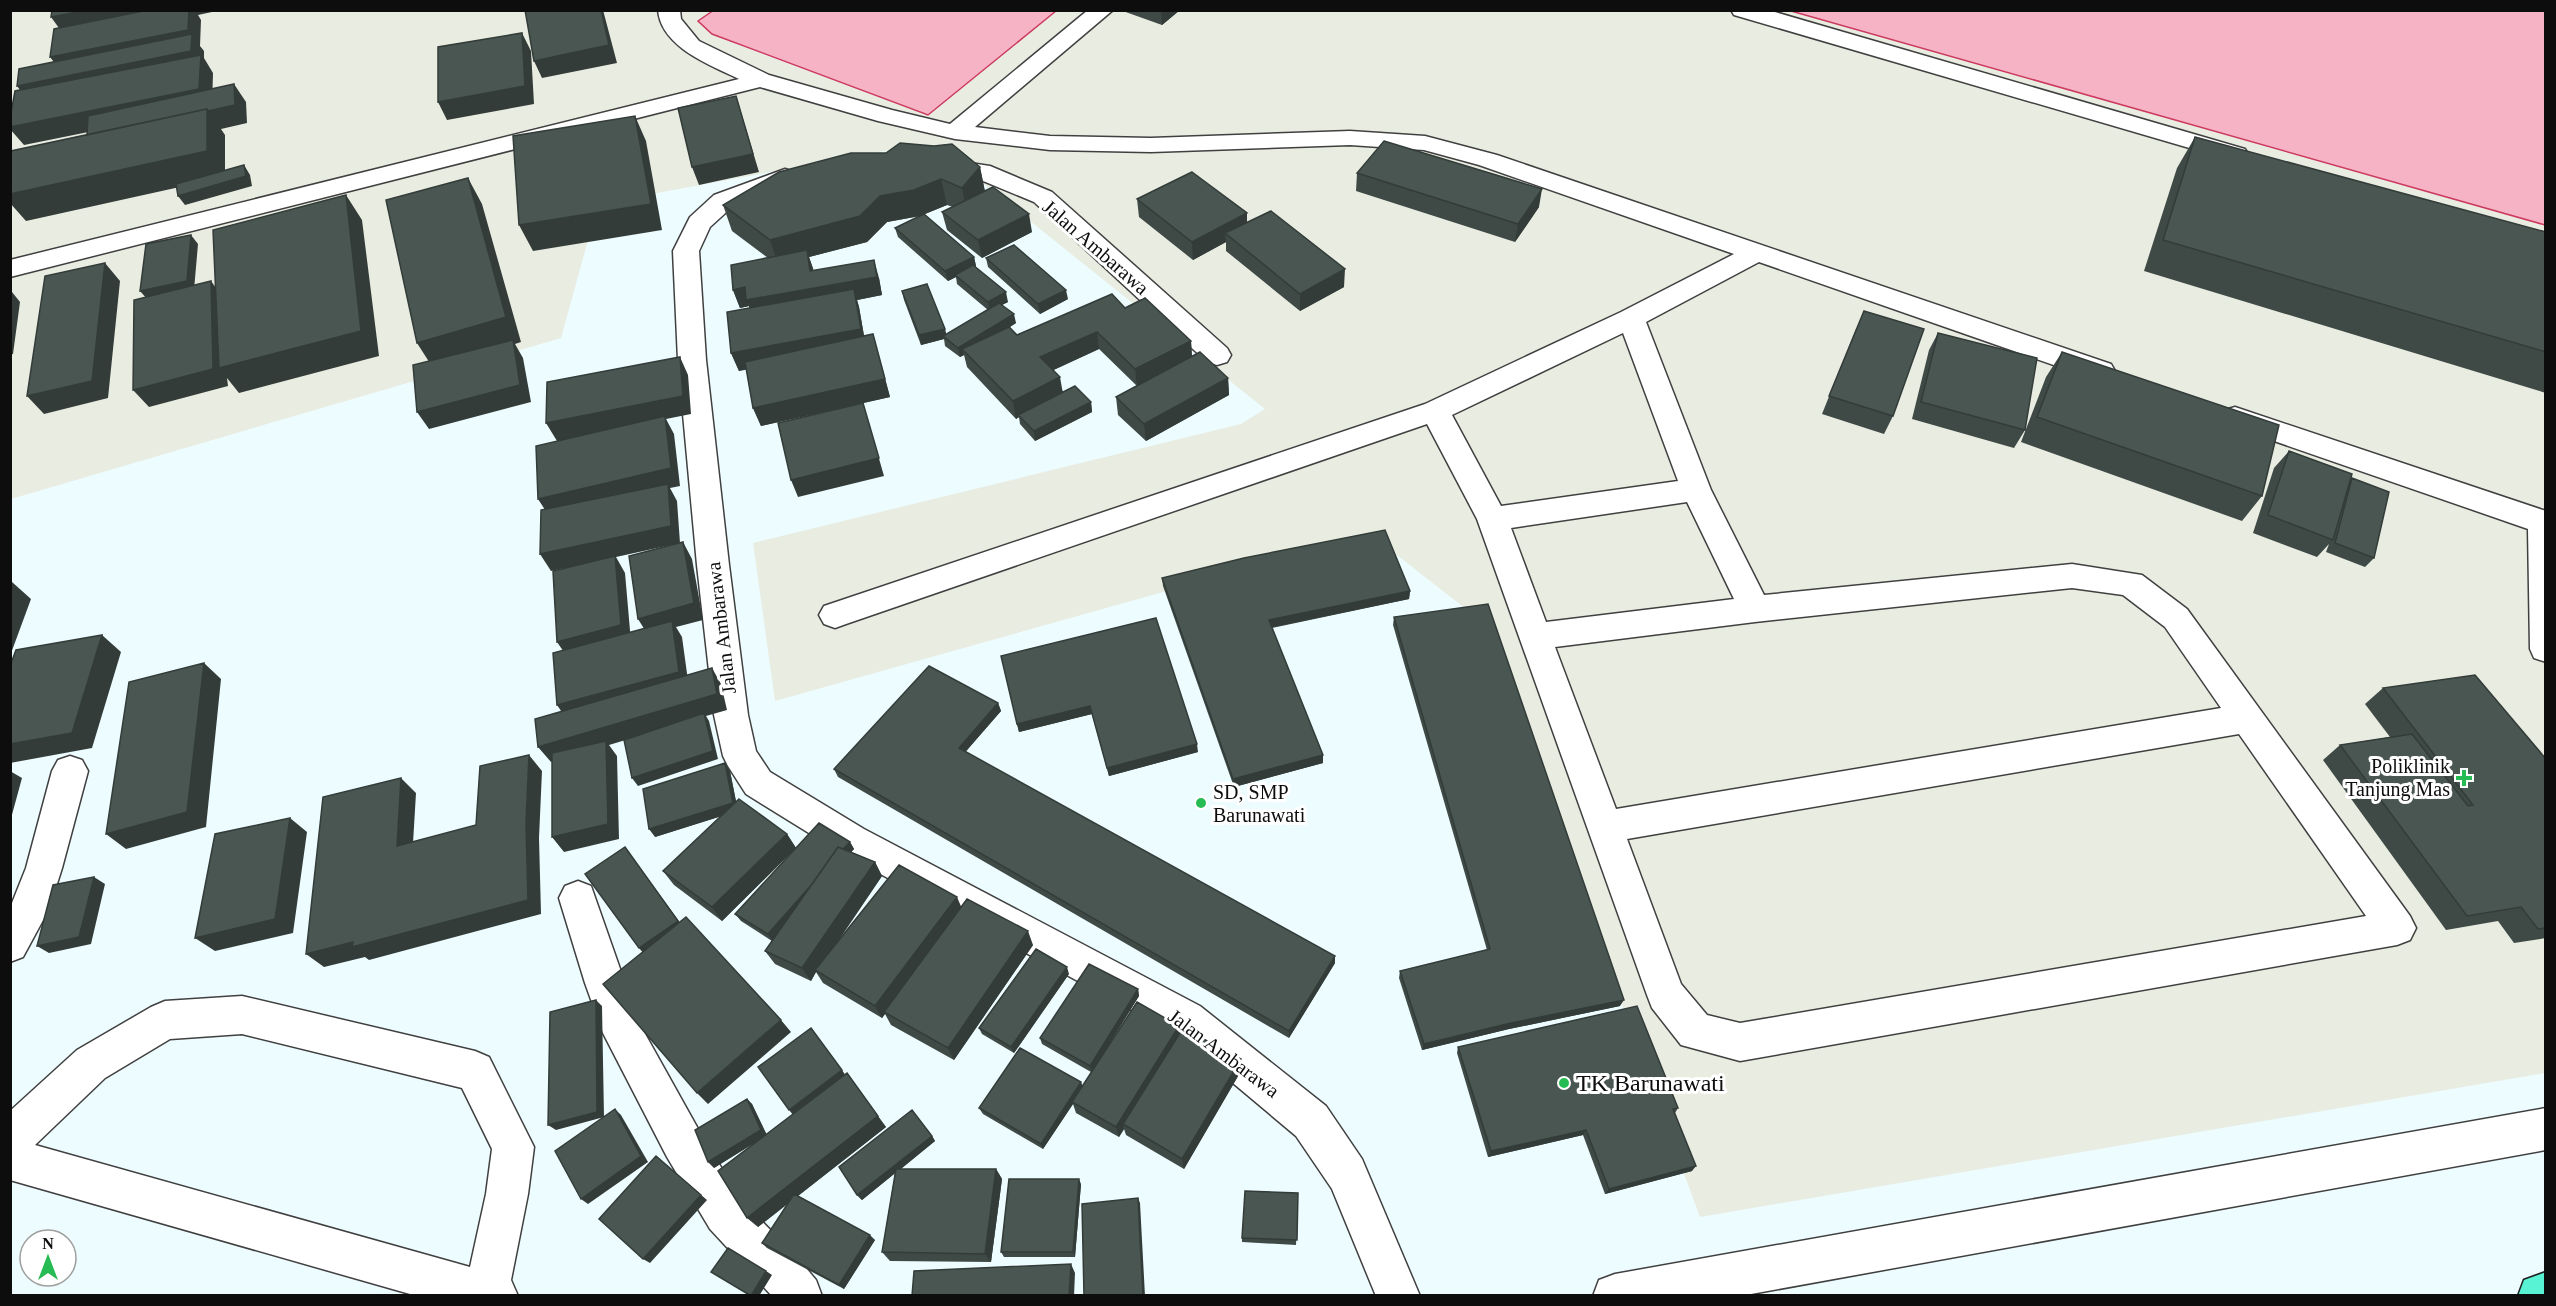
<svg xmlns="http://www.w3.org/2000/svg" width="2556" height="1306" font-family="Georgia,serif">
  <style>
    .industrial { fill: #e9ece1 }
    .water { fill: #f6b3c5; stroke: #cc3a5f; stroke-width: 1.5 }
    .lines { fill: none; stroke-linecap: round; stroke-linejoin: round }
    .minor-casing { stroke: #404040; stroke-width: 3 }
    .highway-casing { stroke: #1e1e1e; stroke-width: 3 }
    .minor { fill: #fff; fill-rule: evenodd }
    .highway { fill: #57f3d4; fill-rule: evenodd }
    .wall { fill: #3f4a47 }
    .shaded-wall { fill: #333c39 }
    .building { fill: #495652; stroke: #333c39; stroke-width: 1.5 }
    .poi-dot { fill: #26bc53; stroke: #fff; stroke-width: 2 }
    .labels { text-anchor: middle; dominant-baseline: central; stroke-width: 6; stroke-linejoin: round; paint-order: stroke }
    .street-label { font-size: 20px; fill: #0d0d0d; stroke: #fff }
    .poi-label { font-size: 20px; fill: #0d0d0d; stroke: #fff; text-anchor: end }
    .near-poi-label { font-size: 24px; fill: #0d0d0d; stroke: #fff; text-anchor: start }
  </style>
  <rect width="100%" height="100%" fill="#edfcff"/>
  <path class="industrial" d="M11,11H714L699,21L733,43L928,115L1056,11H1791L2545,225V1073L1700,1217L1480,620L1370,534L775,701L753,543L1241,424L1265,409L965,169L884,151L598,204L561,338L11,499Z"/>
  <path class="water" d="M714,10H1056V11L928,115L712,34L698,21Z
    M1791,11H2545V225Z"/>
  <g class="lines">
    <defs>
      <path id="minor" d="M658,10H680L681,19L699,41L769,75L892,110L950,124L1088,10H1113L975,127L1050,136L1151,138L1350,131L1425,136L1497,155L2111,364L2115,371L2111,378L2101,381L2091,378L1759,262L1646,322L1711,490L1764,595L2072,564L2142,575L2187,609L2410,916L2416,928L2410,940L2397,945L1740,1061L1681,1045L1652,1008L1647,995L1477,519L1427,424L846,624L835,628L824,624L819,615L824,606L1425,404L1621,312L1734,254L1479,165L1424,150L1350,145L1151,152L1050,150L955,139L878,121L760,87L10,277V260L739,79C710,65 661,47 658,10ZM1623,333L1678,481L1501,506L1452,415ZM1687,502L1734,599L1546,622L1511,528ZM2072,588L2123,595L2165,627L2221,708L1616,809L1555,647L1755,622ZM2239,734L2366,916L1740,1023L1707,1015L1681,984L1627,839Z
        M1731,10H1768L2245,149L2248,154L2245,159L2236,161L2227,159L1734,15Z
        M937,158L990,166L1052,192L1227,348L1231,355L1227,362L1217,365L1207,362L1034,202L976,178L928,170L925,165L928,160Z
        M785,169L794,172L797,177L794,182L732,207L710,227L699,251L706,360L729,565L748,715L756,751L770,772L864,829L1200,1006L1326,1106L1362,1159L1420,1296H1376L1332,1189L1296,1136L1172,1032L838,851L746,794L728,766L723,756L714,715L697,565L678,360L673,251L690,217L714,195Z
        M2235,407L2546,511V662L2534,658L2530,649L2528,529L2225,424L2221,417L2225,410Z
        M70,756L82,760L88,771L62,868L49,909L23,957L10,962V908L26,868L52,771L58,760Z
        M578,881L591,886L639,1023L697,1127L740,1199L796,1256L816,1280L822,1296H772L710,1229L667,1157L603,1033L585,983L559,898L565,886Z
        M242,996L475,1051L489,1057L534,1147L528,1194L511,1280L518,1296H417L10,1180V1111L77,1050L151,1007L165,1001ZM242,1034L462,1088L492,1149L486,1194L470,1267L35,1145L105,1078L170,1039Z
        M2546,1108V1150L1740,1296H1593L1599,1280L1615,1274Z"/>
      <path id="highway" d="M2546,1272V1296H2518L2524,1280Z"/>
    </defs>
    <use href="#minor" class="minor-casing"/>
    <use href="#highway" class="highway-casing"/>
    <use href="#minor" class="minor"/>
    <use href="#highway" class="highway"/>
  </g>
  <path class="wall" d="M1120,10H1180L1162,25Z
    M2195,137L2546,232V393L2144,271L2177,168Z
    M980,167L985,191L1032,232L982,258L947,230L942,212L953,207L947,205L920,216L887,222L867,242L809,257L813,270L879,278L882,295L857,300L859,307L864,336L873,334L890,397L761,426L753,408L746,369L739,371L731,353L749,308V306L740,308L733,290L768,258L732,231L723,205Z
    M1357,173L1539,207L1515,242L1356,191Z
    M1137,199L1247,213V223L1344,287L1300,311L1226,251V242L1193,260L1139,217Z
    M895,228L974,257L976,266L975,267L1008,302L1002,305L1016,323L1010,327L1017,335L1125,308L1191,341L1192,357L1228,378L1229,395L1146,441L1118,415L1116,397L1137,386L1099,349L1053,370L1063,392L1091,402L1092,412L1035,441L1020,424L1019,417L1016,419L967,367L964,355L960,357L945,346L944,339L921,345L904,300L902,291L945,329L946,335L988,310L957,284L956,277L948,281L898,237Z
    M986,258L1068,299L1040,314L988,267Z
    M1856,329L1893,416L1884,434L1822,414Z
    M1938,333L2025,430L2014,448L1912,419L1929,350Z
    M2062,352L2262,496L2242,521L2021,442L2046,377Z
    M2289,451L2350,480L2352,478L2374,558L2365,567L2326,552L2329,544L2317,557L2253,533L2274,468Z
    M1162,578L1410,591L1409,599L1272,628L1323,755V763L1234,787L1163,586Z
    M1394,617L1620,1006L1509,1029L1422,1050L1399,978L1400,971L1487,950L1393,625Z
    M1001,656L1198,752L1109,776L1092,714L1019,732Z
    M2383,688L2546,759V938L2514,943L2498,921L2446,930L2323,760L2340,745L2390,737L2365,704Z
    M998,703L1001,711L965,752L1335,963L1289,1038L838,777L834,769Z
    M725,763L730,771L736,802L787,834L796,848L722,921L674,885L663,871L721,816L655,837Z
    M850,842L854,849L851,852L875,862L882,876L837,943L961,907L1033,945L954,1060L891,1025L885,1014L882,1018L823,983L816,972L811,981L775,964L765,951L772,941L741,921L735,914Z
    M1069,974L1014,1053L982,1034L979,1028Z
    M1138,989L1139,996L1111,1041L1180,1033L1241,1071L1184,1169L1126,1135L1124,1129L1119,1137L1076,1113L1073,1104L1043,1149L983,1114L979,1108L1081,1082L1082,1086L1091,1072L1042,1044L1040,1038Z
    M1458,1047L1678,1108L1675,1113L1692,1171L1605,1194L1583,1135L1488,1157L1457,1053Z
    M845,1075L886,1127L798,1196L875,1240L844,1289L767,1248L762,1243L787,1204L758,1227L761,1139L714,1168L747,1099L752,1104L766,1135Z
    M932,1136L935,1141L901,1169H996L1002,1179L991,1262L890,1261L882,1252L895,1173L862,1200L857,1195Z
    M1081,1184L1075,1257H1004L1001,1252Z
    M1298,1193L1296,1245L1242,1242V1238Z"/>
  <path class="shaded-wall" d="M88,10H213L212,12L198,15L201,20L200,46L204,51V58L213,73L212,107L24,145L10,129V127L31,104L17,86L64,75L50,57L64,35L51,17Z
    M601,10H603L617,63L542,78L534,61Z
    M1161,10H1180L1162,25Z
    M522,33L531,51L534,104L447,120L438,102Z
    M234,84L246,102L247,123L221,129L225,135V177L26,221L10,203V194L207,109Z
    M736,96L759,172L699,185L692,167Z
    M635,116L646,141L662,230L533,251L519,225Z
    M244,165L250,175L252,186L185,205L178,196Z
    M980,167L985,193L967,213L962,188Z
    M468,178L482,204L521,342L515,344L523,358L531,402L429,429L417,412L433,368L417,343Z
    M941,179L947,205L920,216L887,222L867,242L809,257L813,268L816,288L874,260L879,278L882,295L857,300L859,307L866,347L739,371L731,353L753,318L749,306L740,308L733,290L779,266L770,240L880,196Z
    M1542,189L1539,207L1515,242L1518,224Z
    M346,195L362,220L379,356L239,393L227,378L228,386L149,407L133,390L211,281L224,299Z
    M1247,213V231L1225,233L1226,242L1193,260L1192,242Z
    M1029,214L1032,232L982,258L978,240Z
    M191,235L198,244L194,290L148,300L140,291Z
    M974,257L976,266L957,276L955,275L956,277L948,281L945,271Z
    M105,263L120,281L108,398L44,414L27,396Z
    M1345,269L1344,287L1300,311V294Z
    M1066,290L1068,299L1040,314L1038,304Z
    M12,292L20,302L13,354L10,355V300Z
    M1006,292L1008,302L990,311L988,302Z
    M1014,314L1016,323L967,354L962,349L964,355L960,357L958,348Z
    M945,329L947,338L943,336L944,339L921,345L919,335Z
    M1097,332L1099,349L1043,375L1040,357Z
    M873,334L890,397L761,426L753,408Z
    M1191,341L1192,359L1137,386L1135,369Z
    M680,357L688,375L691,414L666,419L674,434L680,486L670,488L677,501L680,543L616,557L625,573L631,642L568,658L557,642L615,557L551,571L540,554L549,516L538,499L557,441L546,423Z
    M1060,377L1063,394L1018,415L1019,417L1016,419L1013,401Z
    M1228,378L1229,395L1146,441L1144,424Z
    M1091,402L1092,412L1035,441L1034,431Z
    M863,403L884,476L798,497L791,480Z
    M683,542L692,559L703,620L676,627L682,637L689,688L568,721L557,705L648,635L638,619Z
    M12,582L31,599L10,656V586Z
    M1410,591L1409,599L1269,628V620Z
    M102,635L121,652L92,748L10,763V744Z
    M204,663L221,679L206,827L126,849L106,834Z
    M712,668L721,684L727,710L706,716L709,721L718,759L638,786L632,778L705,716L609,745L617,756L619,839L564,852L552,837L606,746L551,762L538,747Z
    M998,703L1001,711L962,756L959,748Z
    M1090,706L1092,714L1019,732L1017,724Z
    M1197,744L1198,752L1109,776L1107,768Z
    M529,755L542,771L539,838L541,914L369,960L365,957L324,967L306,954L526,823Z
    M1323,755V763L1234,787L1233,779Z
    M725,763L730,771L738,811L655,837L649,829Z
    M10,771L22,778L10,822Z
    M401,778L416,793L412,860L397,846Z
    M290,818L307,832L293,933L215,951L195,938Z
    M787,834L796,848L722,921L712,907Z
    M850,842L854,849L772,941L768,934Z
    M625,847L684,928L645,955L639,948Z
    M875,862L882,876L817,971L815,970L816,972L811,981L802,968Z
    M94,877L105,884L91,944L49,953L37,946Z
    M957,897L963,911L884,1012L885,1014L882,1018L875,1006Z
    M1028,931L1033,945L954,1060L948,1048Z
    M1335,956V963L1289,1038V1031Z
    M1067,967L1069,974L1014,1053L1011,1047Z
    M1138,989L1139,996L1092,1072L1090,1066Z
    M596,1000L602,1006L604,1117L556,1130L548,1125Z
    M1624,1000L1620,1006L1509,1029L1422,1050L1424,1044L1511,1023Z
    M781,1020L791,1032L708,1104L697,1093Z
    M1179,1026L1181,1038L1123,1124L1124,1129L1119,1137L1116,1127Z
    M1241,1059V1071L1184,1169L1182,1159Z
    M842,1070L846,1076L794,1116L789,1110Z
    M847,1073L886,1127L758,1227L747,1218Z
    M1081,1082L1083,1088L1072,1102L1073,1104L1043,1149L1041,1144Z
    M747,1099L752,1104L767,1135L714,1168L708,1162Z
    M615,1109L621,1115L648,1162L588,1204L581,1199Z
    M1586,1130L1583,1135L1488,1157L1491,1151Z
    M932,1136L935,1141L862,1200L857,1195Z
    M656,1156L707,1200L650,1263L643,1259Z
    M1696,1166L1692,1171L1605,1194L1609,1189Z
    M996,1169L1002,1179L991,1262L985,1254Z
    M1079,1179L1081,1184L1075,1257L1073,1252Z
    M1138,1198L1140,1203L1145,1296H1143Z
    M870,1235L875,1240L844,1289L839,1285Z
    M1071,1264L1075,1273L1074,1296H1069Z
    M766,1271L772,1275L759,1296H751Z"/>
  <path class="building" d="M52,10H88L51,17Z
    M148,10H189L188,30L50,57L54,29Z
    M525,10H601L609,45L534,61Z
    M522,33L525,86L438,102V47Z
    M192,34L191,51L17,86L19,69Z
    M201,55L199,89L10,127V118L15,91Z
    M234,84L235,105L208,111L207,109L87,135L88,116Z
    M736,96L753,154L692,167L678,108Z
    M207,109V151L10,194V157L11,151Z
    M635,116L651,204L519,225L513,136Z
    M2195,137L2546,232V352L2163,240Z
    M1384,141L1542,189L1518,224L1357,173Z
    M900,143L934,146L952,144L980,167L962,188L941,179L914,190L880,196L860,216L770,240L723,205L779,172L851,153H886Z
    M244,165L246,176L178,196L176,184Z
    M1192,172L1247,213L1192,242L1137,199Z
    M468,178L506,317L417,343L386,200Z
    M993,187L1029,214L978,240L942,212Z
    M346,195L361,331L219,368L213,230Z
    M1271,211L1345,269L1300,294L1225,233Z
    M924,214L974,257L945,271L895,228Z
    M191,235L187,281L140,291L146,244Z
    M1014,245L1066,290L1038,304L986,258Z
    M807,250L810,271L874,260L877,277L746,300L745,287L733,290L731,265Z
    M105,263L92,381L27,396L45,276Z
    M973,265L1006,292L988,302L955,275Z
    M211,281L213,369L133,390L134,300Z
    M927,284L945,329L919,335L902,291Z
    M854,289L861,329L731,353L727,312Z
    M1112,294L1125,308L1145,298L1191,341L1135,369L1097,332L1040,357L1060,377L1013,401L962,349L1009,327L1017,335Z
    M999,303L1014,314L958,348L943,336Z
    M1864,311L1924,329L1893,416L1829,396Z
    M1938,333L2037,358L2025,430L1921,402Z
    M873,334L885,379L753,408L745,362Z
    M513,340L520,385L417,412L413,365Z
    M1200,352L1228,378L1144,424L1116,397Z
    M2062,352L2279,425L2262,496L2037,417Z
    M680,357L683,396L546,423L547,382Z
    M1075,386L1091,402L1034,431L1018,415Z
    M863,403L879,458L791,480L778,423Z
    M665,416L671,468L538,499L536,446Z
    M2289,451L2352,474L2333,540L2268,515Z
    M2352,478L2389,492L2374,558L2335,543Z
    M668,484L671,526L540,554L541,510Z
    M1385,530L1410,591L1269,620L1323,755L1233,779L1162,578L1244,558Z
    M683,542L694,603L638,619L629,556Z
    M615,556L621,625L557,642L553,571Z
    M1488,604L1624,1000L1511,1023L1424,1044L1400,971L1490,949L1394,617Z
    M1156,618L1197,744L1107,768L1090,706L1017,724L1001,656Z
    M672,621L679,672L557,705L553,653Z
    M102,635L72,733L10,744V666L16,650Z
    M204,663L187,812L106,834L129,682Z
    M929,666L998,703L959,748L1335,956L1289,1031L834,769Z
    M712,668L717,694L538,747L535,719Z
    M2475,675L2546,759V928L2538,929L2521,907L2467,916L2340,745L2412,734L2468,806L2473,805L2383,688Z
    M704,713L713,751L632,778L624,740Z
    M606,741L608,824L552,837V753Z
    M529,755L526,823L528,900L352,947L353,942L306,954L323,797L401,778L397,846L476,825L480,766Z
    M725,763L733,803L649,829L643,789Z
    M739,799L787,834L712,907L663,871Z
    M290,818L275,919L195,938L215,834Z
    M819,823L850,842L843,849L838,847L813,883L768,934L735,914Z
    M625,847L678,921L639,948L585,874Z
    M838,847L875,862L802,968L765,951Z
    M899,865L957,897L875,1006L815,970Z
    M94,877L79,937L37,946L53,885Z
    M967,899L1028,931L948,1048L884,1012Z
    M686,917L781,1020L697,1093L603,984Z
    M1036,949L1067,967L1011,1047L979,1028Z
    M1089,964L1138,989L1090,1066L1040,1038Z
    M596,1000L597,1112L548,1125L550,1012Z
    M1137,1002L1179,1026L1116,1127L1072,1102Z
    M1637,1006L1678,1108L1673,1109L1696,1166L1609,1189L1586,1130L1491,1151L1458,1047Z
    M811,1028L842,1070L789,1110L758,1067Z
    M1183,1028L1241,1059L1182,1159L1123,1124Z
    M1020,1048L1081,1082L1041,1144L979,1108Z
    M847,1073L878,1116L747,1218L718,1171Z
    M747,1099L761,1130L708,1162L695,1130Z
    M615,1109L641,1156L581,1199L555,1151Z
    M912,1110L932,1136L857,1195L839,1167Z
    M656,1156L701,1195L643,1259L599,1219Z
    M896,1169H996L985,1254L882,1252Z
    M1009,1179H1079L1073,1252H1001Z
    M1245,1191L1298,1193L1297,1240L1242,1238Z
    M794,1194L870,1235L839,1285L762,1243Z
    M1138,1198L1143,1296H1084L1082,1204Z
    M728,1248L766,1271L751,1296L711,1272Z
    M1071,1264L1069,1296H912L914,1271Z"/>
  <g class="poi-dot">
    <path d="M2461 769h6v6h6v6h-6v6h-6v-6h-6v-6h6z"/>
    <circle cx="1201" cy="803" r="6"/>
    <circle cx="1564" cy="1083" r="6"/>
  </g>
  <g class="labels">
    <g class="street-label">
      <text transform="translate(1096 247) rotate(41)">Jalan Ambarawa</text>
      <text transform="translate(721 628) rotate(-97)">Jalan Ambarawa</text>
      <text transform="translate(1224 1053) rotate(37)">Jalan Ambarawa</text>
    </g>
    <g class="poi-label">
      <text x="2450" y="766">Poliklinik<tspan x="2450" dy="23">Tanjung Mas</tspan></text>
      <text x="1213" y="792" text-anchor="start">SD, SMP<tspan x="1213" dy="23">Barunawati</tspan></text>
    </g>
    <g class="near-poi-label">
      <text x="1576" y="1083">TK Barunawati</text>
    </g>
  </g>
  <rect width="2556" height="1306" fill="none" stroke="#0d0d0d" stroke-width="24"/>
  <g transform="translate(48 1258)"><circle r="28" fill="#ffffff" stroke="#9e9e9e" stroke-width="1.5"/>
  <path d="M0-4.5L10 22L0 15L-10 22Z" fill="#26bc53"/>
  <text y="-9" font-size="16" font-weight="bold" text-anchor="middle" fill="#0d0d0d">N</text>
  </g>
</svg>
